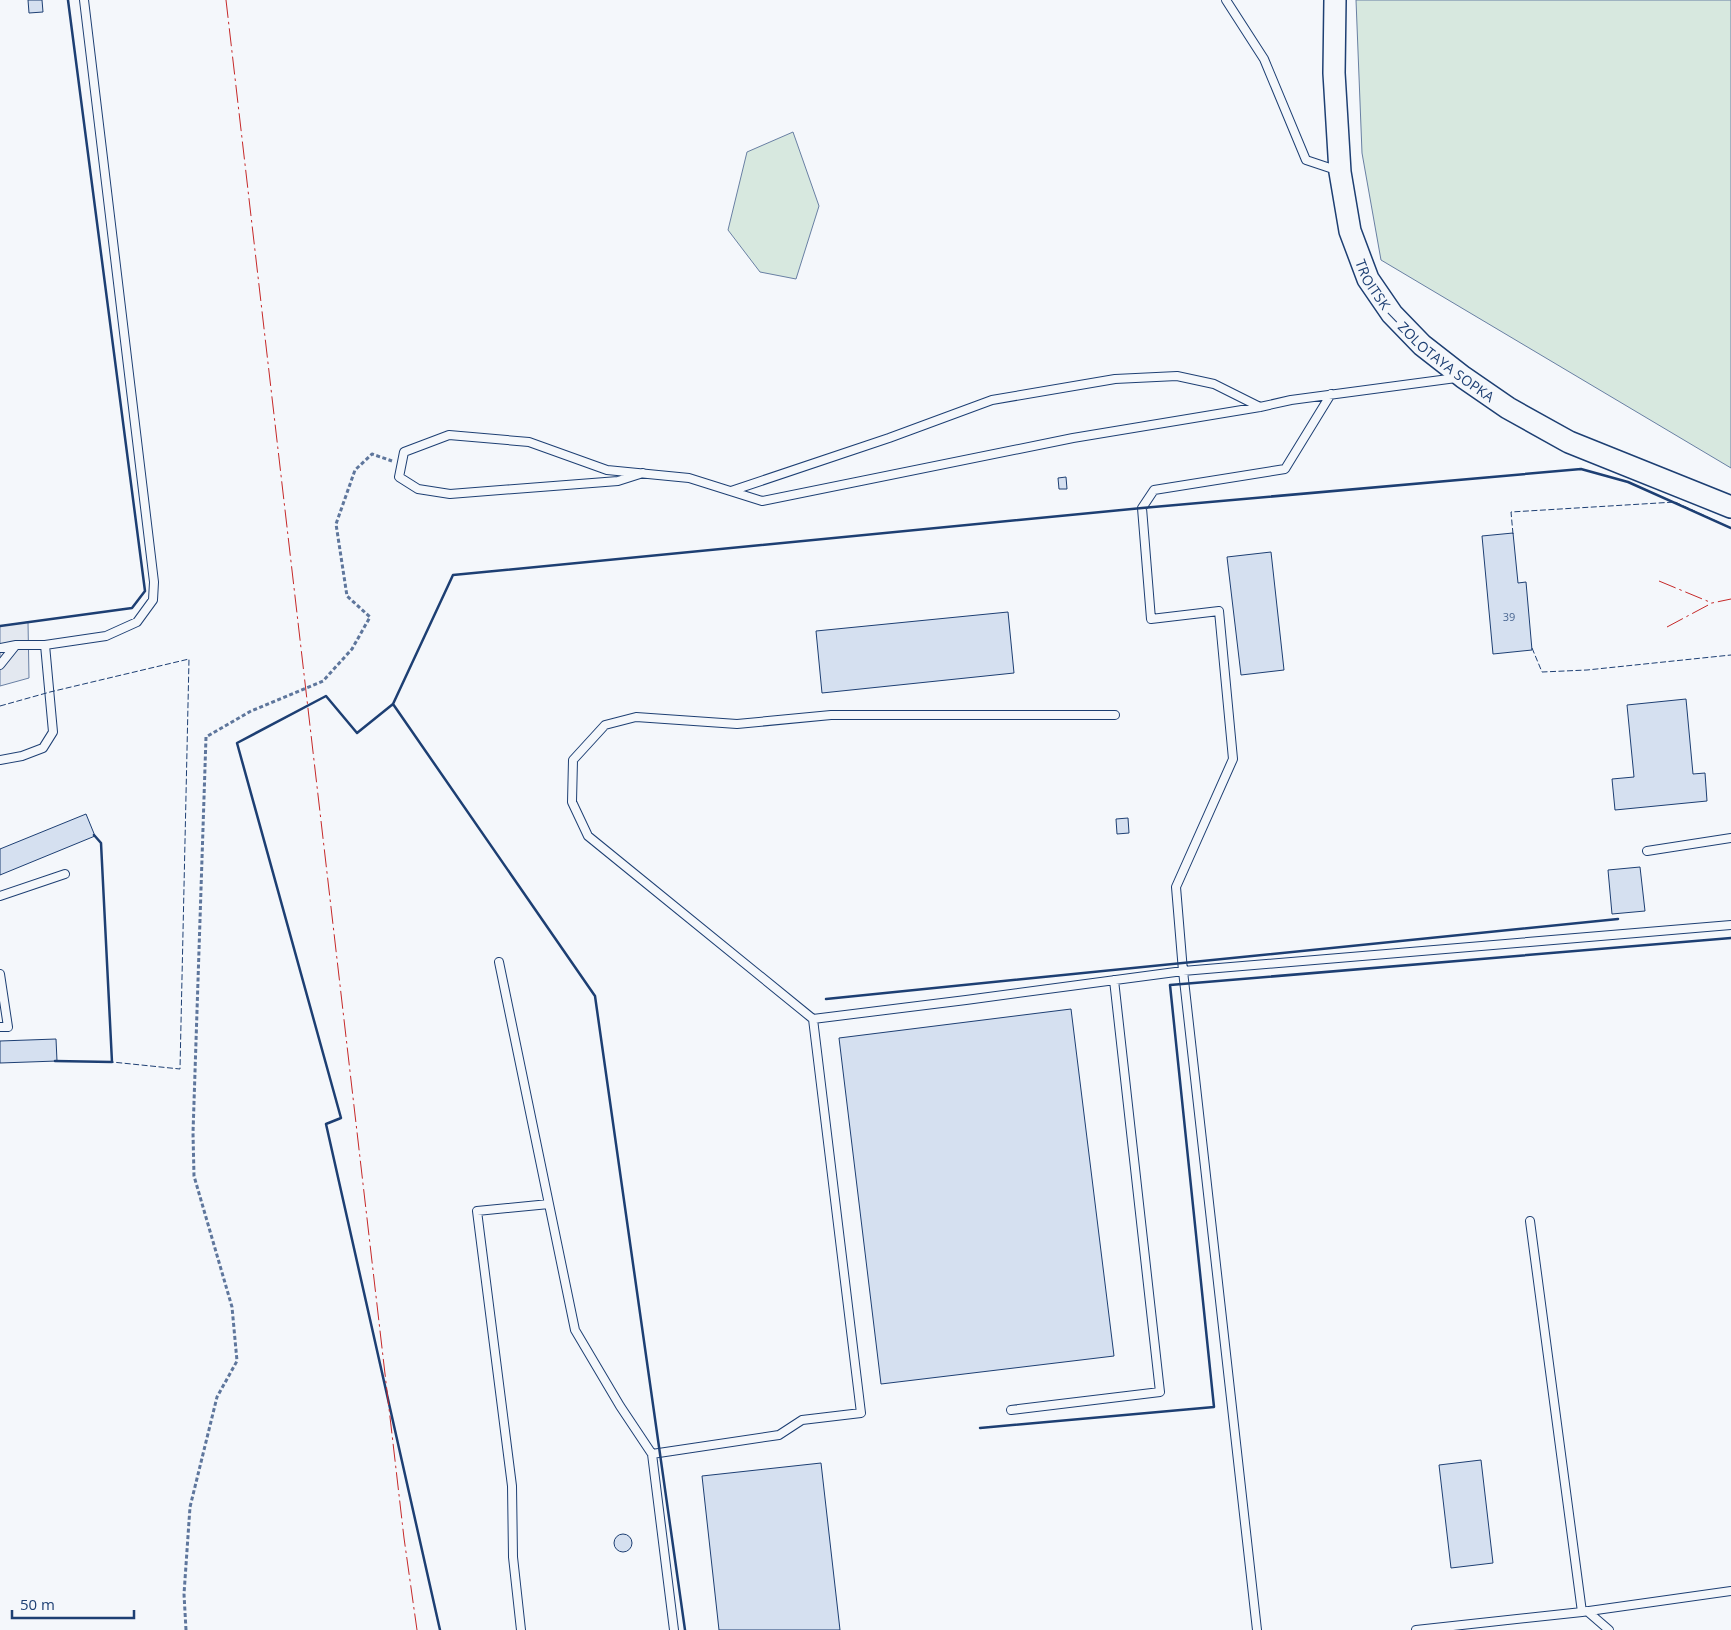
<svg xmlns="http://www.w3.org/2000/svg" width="1731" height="1630" font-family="'Open Sans',sans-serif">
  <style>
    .green { fill: #d7e8df; stroke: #687fa3 }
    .parking { fill: #e3e8f0; stroke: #687fa3 }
    .building { fill: #d5e0f0; stroke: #1d3f73 }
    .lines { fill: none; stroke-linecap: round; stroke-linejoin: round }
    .lane-casing { stroke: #1d3f73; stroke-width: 10 }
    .secondary-casing { stroke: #1d3f73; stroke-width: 24 }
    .path { stroke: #5e769c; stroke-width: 3; stroke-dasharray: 4 2.5; stroke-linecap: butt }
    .lane { stroke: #f4f7fb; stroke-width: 8 }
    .secondary { stroke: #f4f7fb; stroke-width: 21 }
    .fence { stroke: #1d3f73; stroke-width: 1; stroke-dasharray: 6 2.5; stroke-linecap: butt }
    .wall { stroke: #1d3f73; stroke-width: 2.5 }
    .power { stroke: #c62828; stroke-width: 1; stroke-dasharray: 18 4 2.5 4; stroke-linecap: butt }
    .labels { text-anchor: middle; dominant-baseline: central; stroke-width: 4; stroke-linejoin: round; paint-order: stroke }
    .number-label { font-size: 11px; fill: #4b6792 }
    .street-label { font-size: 14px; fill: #1d3f73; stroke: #f4f7fb }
  </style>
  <rect width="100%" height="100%" fill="#f4f7fb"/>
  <path class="green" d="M1356,0H1731V468L1381,260L1362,153Z
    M793,132L819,206L796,279L760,272L728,230L747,152Z"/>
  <path class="parking" d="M28,622L29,678L0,686V626Z"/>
  <path class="building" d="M28,0H42L43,12L29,13Z
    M1066,477L1067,489H1059L1058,478Z
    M1513,533L1518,583L1526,582L1532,650L1493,654L1482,536Z
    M1271,552L1284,670L1241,675L1227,557Z
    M1008,612L1014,673L822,693L816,631Z
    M1686,699L1693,774L1705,773L1707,801L1615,810L1612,779L1634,777L1627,705Z
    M86,814L95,836L0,875V849Z
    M1128,818L1129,833L1117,834L1116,819Z
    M1640,867L1645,911L1612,914L1608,870Z
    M1071,1009L1114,1356L881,1384L839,1038Z
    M56,1039L57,1061L0,1063V1041Z
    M1481,1460L1493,1563L1451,1568L1439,1465Z
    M821,1463L840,1630H719L702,1476Z
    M614 1543a9 9 0 1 1 18 0a9 9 0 1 1-18 0Z"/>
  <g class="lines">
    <defs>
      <path id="lane" d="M1226,0L1264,59L1306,160L1339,171
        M643,473L618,481L450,494L418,489L399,477L404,452L449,435L529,442L607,470L689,478L762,501L1073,438L1260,407L1291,400L1456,378
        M731,491L889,438L992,400L1115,379L1177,376L1214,384L1260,407
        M0,648L16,645
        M0,665L16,645H45L106,636L137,622L153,600L154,582L84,0
        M0,760L22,756L43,748L53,732L45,645
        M1647,851L1731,838
        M0,896L65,874
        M499,962L575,1330L620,1406L652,1454
        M0,974L8,1027H0
        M813,1019L588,836L572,802L573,760L605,725L636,717L737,724L831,715H1115
        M1530,1221L1582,1612
        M1011,1410L1160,1392L1114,980
        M1587,1611L1609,1630
        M521,1630L513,1557L512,1486L477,1211L549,1204
        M674,1630L652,1454L779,1435L802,1420L861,1413L813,1019L966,1000L1183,971L1731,925
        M1257,1630L1183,971L1176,887L1233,759L1219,611L1151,619L1142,508L1154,490L1285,469L1331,394
        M1416,1630L1582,1612L1731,1591"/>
      <g id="secondary">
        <path id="s1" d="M1335,0L1334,73L1340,172L1350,231L1368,279L1392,314L1422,345L1463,377L1508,408L1569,442L1731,507"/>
      </g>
    </defs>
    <use href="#lane" class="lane-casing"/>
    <use href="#secondary" class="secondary-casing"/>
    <path class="path" d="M186,1630L184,1594L190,1507L217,1397L237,1361L232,1307L194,1176L193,1133L206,737L251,711L323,681L352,649L370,617L347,596L336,524L355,470L372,454L392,461"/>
    <use href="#lane" class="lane"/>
    <use href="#secondary" class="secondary"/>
    <path class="fence" d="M1513,534L1511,512L1675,502L1731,528
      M1532,648L1542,672L1587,670L1731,655
      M0,706L50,692L189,659L180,1069L112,1062"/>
    <path class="wall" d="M0,626L132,608L145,591L68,0
      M392,705L393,704L595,996L685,1630
      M826,999L1618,919
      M55,1061L112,1062L101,843L94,835
      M980,1428L1214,1407L1170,985L1731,938
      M440,1630L326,1124L341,1118L237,743L326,696L357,733L393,704L453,575L1142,508L1581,469L1628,482L1731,528"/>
    <path class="power" d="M226,0L404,1538L417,1630
      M1659,581L1712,603
      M1667,627L1712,603L1731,599"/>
  </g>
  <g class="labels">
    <g class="number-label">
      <text x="1509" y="616">39</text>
    </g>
    <g class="street-label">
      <text stroke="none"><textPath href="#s1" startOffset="360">TROITSK — ZOLOTAYA SOPKA</textPath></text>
    </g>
  </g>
  <path d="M12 1610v8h122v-8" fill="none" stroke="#1d3f73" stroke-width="2.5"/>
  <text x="20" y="1610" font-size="15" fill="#1d3f73" stroke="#f4f7fb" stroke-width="4" paint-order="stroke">50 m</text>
</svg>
